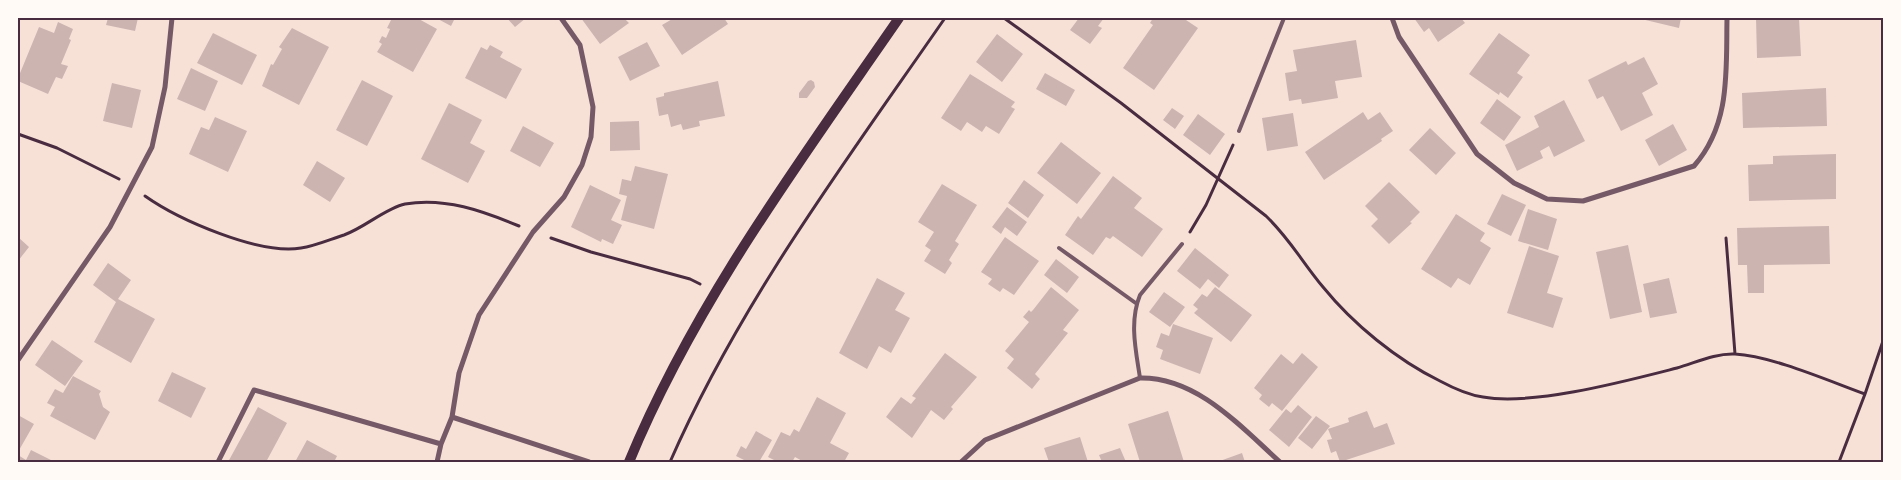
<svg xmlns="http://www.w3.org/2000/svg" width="1901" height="480" font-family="Rubik,sans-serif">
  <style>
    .building { fill: #ccb4b1 }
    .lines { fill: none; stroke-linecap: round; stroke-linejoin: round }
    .path { stroke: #4a2c40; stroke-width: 3 }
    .service { stroke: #755966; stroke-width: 4 }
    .minor { stroke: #755966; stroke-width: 5 }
    .secondary { stroke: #4a2c40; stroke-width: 10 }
    .neatline { fill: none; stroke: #4a2c40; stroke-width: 2 }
  </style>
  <rect width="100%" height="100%" fill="#f7e1d7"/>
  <path class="building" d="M108,18H138L135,31L106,25Z
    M392,18H417L437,29L413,72L377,52L382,44L379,42L382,36L386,38L390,29L387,28Z
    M436,18H455L451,26Z
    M507,18H526L515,27Z
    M581,18H624L629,23L600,44Z
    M674,18H724L728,24L682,55L662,25Z
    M1079,18H1104L1098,26L1102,28L1090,44L1070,30Z
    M1153,18H1183L1198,28L1154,90L1123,68L1153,25L1150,23Z
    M1414,18H1461L1465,23L1438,42L1429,28L1424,32Z
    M1637,18H1681L1679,28Z
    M1756,18H1799L1801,56L1757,58Z
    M58,22L73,29L69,39L71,40L61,64L68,66L62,79L56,77L48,94L18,81V78L39,27L54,33Z
    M292,28L329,47L299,105L262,86L271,64L273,65L282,49L279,47Z
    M213,33L257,55L242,85L197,63Z
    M1499,33L1530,55L1517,73L1523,77L1508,98L1500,92L1499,95L1469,74Z
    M997,34L1023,54L1002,82L976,62Z
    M1356,40L1362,77L1335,81L1338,98L1302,104L1301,99L1289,101L1285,73L1297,71L1293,50Z
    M647,42L660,66L630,81L618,57Z
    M490,45L503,52L500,57L522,69L506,99L465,78L481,47L487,50Z
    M1644,57L1658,84L1642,93L1653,115L1621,131L1603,96L1597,99L1588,80L1626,61L1628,65Z
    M191,68L218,81L205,111L177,99Z
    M1045,73L1075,90L1066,106L1036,89Z
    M970,74L1015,102L1011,107L1015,109L999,134L986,126L982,132L967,122L961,131L941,118Z
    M362,80L393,96L367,146L336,130Z
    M811,80L814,82L815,87L807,98H799V93L808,81Z
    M718,81L725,116L699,121L700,126L683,130L681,124L671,127L668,114L659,116L656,98L664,96V93Z
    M112,83L141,90L132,128L103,121Z
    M1826,88L1827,126L1743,128L1742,93Z
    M1497,99L1521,117L1504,141L1480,123Z
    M1564,100L1585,141L1554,157L1549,146L1540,151L1543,158L1517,171L1505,145L1539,127L1534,116Z
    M449,103L482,120L470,143L485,151L468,183L421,159Z
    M1172,108L1184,116L1175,129L1163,120Z
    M1363,112L1368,120L1380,112L1393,131L1381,139L1382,141L1324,180L1305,152Z
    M1293,113L1298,146L1267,151L1262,118Z
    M1198,114L1225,134L1210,155L1183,135Z
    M215,117L247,131L228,172L189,154L201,127L209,130Z
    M639,121L640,150L610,151V122Z
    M1673,124L1687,150L1659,166L1645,140Z
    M523,126L554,143L540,167L510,151Z
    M1430,128L1456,153L1436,175L1409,150Z
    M1061,142L1101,173L1077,204L1037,173Z
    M1836,154V199L1749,201L1748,165L1773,164V156Z
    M317,161L345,178L330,202L303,185Z
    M635,166L668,174L654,229L621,220L627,196L619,194L622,179L631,181Z
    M1113,176L1142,198L1134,208L1163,229L1142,257L1113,236L1110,239L1106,237L1093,255L1065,235L1078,216L1081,219Z
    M1024,180L1044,195L1028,218L1008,203Z
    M1389,182L1420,212L1410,222L1412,223L1389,244L1371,226L1378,219L1365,206Z
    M942,184L977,205L955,241L959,244L949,260L952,263L945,274L924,261L931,250L925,246L934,232L918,222Z
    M590,185L621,200L611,220L622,225L613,244L602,239L601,242L571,227Z
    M1502,194L1526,205L1511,236L1487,224Z
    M1007,207L1027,222L1017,236L1005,227L1001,234L992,227Z
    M1528,209L1557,219L1548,250L1518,241Z
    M1456,214L1485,233L1480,241L1491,248L1470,285L1458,278L1451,288L1421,269Z
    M1829,226L1830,264L1764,265V293H1748L1747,265H1738L1737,228Z
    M18,237L29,247L18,261Z
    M1005,237L1039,261L1014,295L1003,288L1000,292L988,284L992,279L981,272Z
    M1628,245L1642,312L1610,319L1596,252Z
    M1529,246L1559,256L1547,293L1563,298L1553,328L1507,313Z
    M1195,248L1229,275L1219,288L1208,279L1200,289L1177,271Z
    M1056,259L1079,277L1067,293L1044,275Z
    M108,263L131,280L118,299L155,319L131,363L94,342L116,302L93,285Z
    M877,278L905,293L895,310L910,318L891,353L879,346L867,369L839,353Z
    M1669,278L1677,313L1650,318L1643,284Z
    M1051,287L1079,310L1063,330L1068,333L1035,374L1040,379L1032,389L1007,368L1014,359L1005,351L1029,322L1023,317L1029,310L1031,312L1033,310Z
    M1215,287L1252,315L1231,342L1194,313L1198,309L1193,305L1202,294L1207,297Z
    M1164,292L1185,307L1170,327L1149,312Z
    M1173,324L1213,338L1200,374L1160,359L1163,350L1156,347L1161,333L1169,336Z
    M52,340L83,361L65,386L35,365Z
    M945,353L977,377L951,407L953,409L944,420L931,410L912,438L886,417L901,397L911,404L916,398L912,396Z
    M1302,353L1318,367L1282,411L1272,403L1269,407L1259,399L1262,395L1254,388L1281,354L1293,364Z
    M172,372L206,388L191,418L158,401Z
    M73,376L101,391L99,394L103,407L110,412L95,440L50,416L55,407L47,403L55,389L63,393Z
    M817,397L846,413L830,443L849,453L844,462H804L795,457L792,462H778L768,457L781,432L790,436L794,429L799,432Z
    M1298,405L1312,417L1289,447L1269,430L1286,409L1291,413Z
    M258,407L287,423L266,462H228Z
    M1168,411L1184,462H1140L1128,424Z
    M1367,411L1374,428L1387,423L1395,444L1340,462L1336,451L1331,453L1327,440L1332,439L1328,429L1349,422L1348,418Z
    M18,415L34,424L18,452Z
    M1316,416L1330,426L1312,449L1298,438Z
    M756,431L772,440L759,462H748L736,456L741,446L746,449Z
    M1080,437L1088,462H1049L1044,448Z
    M307,440L337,456L334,462H295Z
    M1120,448L1126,462H1102L1099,455Z
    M31,450L55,462H18V455L26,460Z
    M1242,453L1245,462H1217Z"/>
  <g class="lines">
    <path class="path" d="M1004,18L1121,103L1266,216C1290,239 1302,262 1323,287C1353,324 1397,360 1440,381C1453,388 1468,395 1483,397C1533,406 1626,381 1677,368C1695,363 1715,353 1735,354C1772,356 1829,381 1865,394
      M18,134L57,148L119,179
      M145,196C179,220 259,255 301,248C315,246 331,239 344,235C364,228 386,208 405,204C445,197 483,211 519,226
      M1190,232L1206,205L1233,145
      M551,238L591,252L690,279L700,284
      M1726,238L1735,354
      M670,462C740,302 846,161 945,18
      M1839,462L1865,394L1884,338"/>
    <path class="service" d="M1239,131L1284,18
      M1059,248L1137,304
      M1140,378C1136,351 1129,322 1140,295L1182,244"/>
    <path class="minor" d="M1392,18L1399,37L1477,154L1514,183L1547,199L1583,201L1694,166C1731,124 1726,70 1727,18
      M18,360L110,227L152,147L165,87L172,18
      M452,417L459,373L479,315L533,232L564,197L582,165L591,137L593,107L580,45L561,18
      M218,462L254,390L441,444L452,417L589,462
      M437,462L441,444
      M961,462L985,440L1140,378C1197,377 1240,426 1280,462"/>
    <path class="secondary" d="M629,462C695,302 801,160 899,18"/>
  </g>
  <rect width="1901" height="480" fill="none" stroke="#fffaf5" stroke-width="38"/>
  <rect x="19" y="19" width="1863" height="442" class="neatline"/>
</svg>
